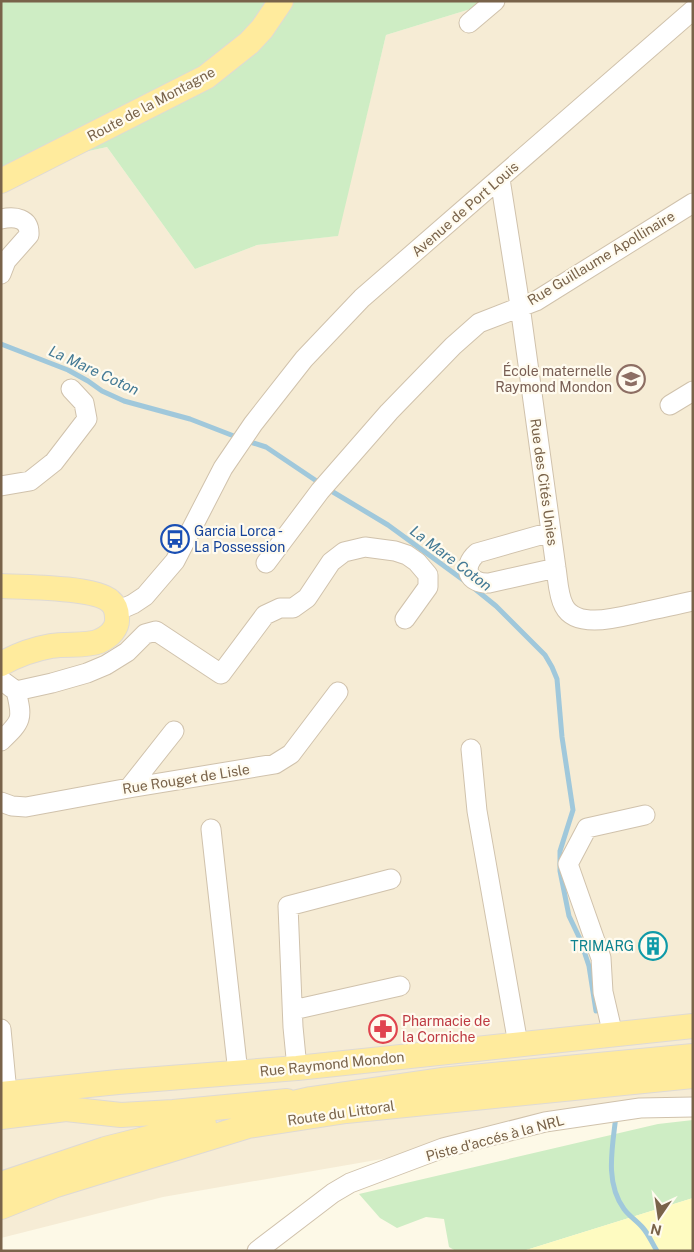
<svg xmlns="http://www.w3.org/2000/svg" width="694" height="1252" font-family="'Public Sans',sans-serif">
  <style>
    .residential { fill: #f6ecd5 }
    .green { fill: #ceedc4 }
    .sand { fill: #fefbc1 }
    .lines { fill: none; stroke-linecap: round; stroke-linejoin: round }
    .stream { stroke: #a0c8db; stroke-width: 5 }
    .minor-casing { stroke: #d0c2ac; stroke-width: 21 }
    .major-casing { stroke: #dfdad4; stroke-width: 26 }
    .minor { stroke: #fff; stroke-width: 19 }
    .major { stroke: #ffeb9d; stroke-width: 24 }
    .labels { text-anchor: middle; dominant-baseline: central; stroke-width: 4.5; stroke-linejoin: round; paint-order: stroke }
    .street-label { font-size: 14px; fill: #79634a; stroke: #fffbef }
    .education-label { font-size: 14px; fill: #785e54; stroke: #fffbef; text-anchor: end }
    .transit-label { font-size: 14px; fill: #164399; stroke: #fffbef; text-anchor: start }
    .culture-label { font-size: 14px; fill: #0d838f; stroke: #fffbef; text-anchor: end }
    .health-label { font-size: 14px; fill: #be3a42; stroke: #fffbef; text-anchor: start }
    .water-label { font-size: 15px; font-style: italic; fill: #447a95; stroke: #fffbef }
  </style>
  <rect width="100%" height="100%" fill="#fdf9e7"/>
  <path class="residential" d="M480,1H693V1105L163,1197L1,1238V170L107,147L195,269L257,245L337,236L386,35L477,7Z"/>
  <path class="green" d="M1,1H480L477,7L386,35L338,236L257,245L195,269L107,147L1,170Z
    M693,1120V1198L523,1251H456L449,1247L444,1219L426,1217L397,1228L380,1218L359,1194L658,1124Z"/>
  <path class="sand" d="M693,1198V1249L688,1251H523Z"/>
  <g class="lines">
    <path class="stream" d="M1,344L68,370L88,381L102,391L124,401L190,419L239,438
      M247,441L266,447L321,484
      M328,489L388,525L466,582
      M475,589L496,606L545,655L552,667L557,679L562,737L573,810L560,851V871L569,916L580,939L589,966L596,1011
      M616,1115C613,1145 604,1182 624,1209C629,1216 637,1221 643,1228C649,1235 652,1243 657,1251"/>
    <defs>
      <path id="minor" d="M469,23L495,1
        M500,179L520,306L556,568C558,580 558,595 564,606C577,631 623,616 643,612C660,608 676,605 693,601
        M1,219C15,216 30,218 29,235L6,261L1,274
        M670,405L693,391
        M1,486L30,481L54,462L87,419L84,403L71,389
        M551,532L477,553C461,567 468,584 489,583L556,568
        M266,563L320,491L389,412L453,346L479,323L536,301L693,203
        M117,611L133,604L145,596L175,561L223,468L253,424L304,359L362,298L693,10
        M1,680L16,691
        M16,691L52,683L87,673L106,665L127,652L145,634L156,631L221,674L265,615L280,608H293L307,598L331,562L344,552L365,547L395,551L407,555L417,562L428,575V587L405,619
        M1,741C22,721 23,719 16,691
        M471,749L477,811L518,1044
        M129,788L174,731
        M1,802L12,806L26,807L129,788L275,764L291,754L338,692
        M211,829L238,1073
        M293,1010L400,986
        M1,1029L7,1093
        M613,1035L603,992L601,958L568,864L587,828L645,815
        M297,1068L293,1027L288,906L391,879
        M257,1251L333,1193L350,1183L443,1148L545,1122L640,1108L693,1107"/>
      <path id="major" d="M1,181L206,77L249,43L262,29L281,1
        M1,586C24,587 95,587 110,601C115,605 117,611 117,618C118,628 110,636 100,641C85,647 67,643 51,646C34,649 17,655 1,664
        M1,1094L118,1082L297,1068L693,1026
        M271,1108L311,1099L441,1080L693,1056
        M1,1117L66,1109L121,1115L173,1112L287,1101
        M1,1184L105,1149L204,1124
        M1,1207L56,1185L248,1126L346,1111L693,1076"/>
    </defs>
    <use href="#minor" class="minor-casing"/>
    <use href="#major" class="major-casing"/>
    <use href="#minor" class="minor"/>
    <use href="#major" class="major"/>
  </g>
  <defs>
    <symbol id="school-ring" viewBox="-11 -11 22 22"><circle r="9.5" fill="#fffbef" stroke="#8d6e63" stroke-width="1.5"/><path d="M0-5L7-2L0 1L-7-2ZM-4 1L0 2.5L4 1V4Q0 6-4 4Z" fill="#8d6e63"/></symbol>
    <symbol id="bus-ring" viewBox="-11 -11 22 22"><circle r="9.5" fill="#fffbef" stroke="#1a4fb4" stroke-width="1.5"/><path d="M-5-6H5V4H4V6H2V4H-2V6H-4V4H-5ZM-3.5-4V0h7V-4ZM-3.5 1.2v1.5H-2V1.2ZM2 1.2v1.5H3.5V1.2Z" fill="#1a4fb4"/></symbol>
    <symbol id="building-ring" viewBox="-11 -11 22 22"><circle r="9.5" fill="#fffbef" stroke="#0f9aa8" stroke-width="1.5"/><path d="M-4-6H4V6H1V3H-1V6H-4ZM-2.5-4.3h1.7v1.8h-1.7ZM.8-4.3h1.7v1.8H.8ZM-2.5-1h1.7V.8h-1.7ZM.8-1h1.7V.8H.8Z" fill="#0f9aa8"/></symbol>
    <symbol id="pharmacy-ring" viewBox="-11 -11 22 22"><circle r="9.5" fill="#fffbef" stroke="#e0444e" stroke-width="1.5"/><path d="M-2-6h4v4h4v4h-4v4h-4v-4h-4v-4h4Z" fill="#e0444e"/></symbol>
  </defs>
  <g fill-rule="evenodd">
    <use href="#school-ring" x="615" y="363" width="32" height="32"/>
    <use href="#bus-ring" x="159" y="523" width="32" height="32"/>
    <use href="#building-ring" x="637" y="930" width="32" height="32"/>
    <use href="#pharmacy-ring" x="367" y="1013" width="32" height="32"/>
  </g>
  <g class="labels">
    <g class="street-label">
      <text transform="translate(151 104) rotate(-28)">Route de la Montagne</text>
      <text transform="translate(465 209) rotate(-41)">Avenue de Port Louis</text>
      <text transform="translate(601 258) rotate(-31)">Rue Guillaume Apollinaire</text>
      <text transform="translate(544 482) rotate(82)">Rue des Cités Unies</text>
      <text transform="translate(186 779) rotate(-9)">Rue Rouget de Lisle</text>
      <text transform="translate(332 1064) rotate(-6)">Rue Raymond Mondon</text>
      <text transform="translate(341 1113) rotate(-8)">Route du Littoral</text>
      <text transform="translate(495 1138) rotate(-15)">Piste d'accés à la NRL</text>
    </g>
    <g class="education-label">
      <text x="612" y="371">École maternelle<tspan x="612" dy="16">Raymond Mondon</tspan></text>
    </g>
    <g class="transit-label">
      <text x="194" y="531">Garcia Lorca -<tspan x="194" dy="16">La Possession</tspan></text>
    </g>
    <g class="culture-label">
      <text x="634" y="946">TRIMARG</text>
    </g>
    <g class="health-label">
      <text x="402" y="1021">Pharmacie de<tspan x="402" dy="16">la Corniche</tspan></text>
    </g>
    <g class="water-label">
      <text transform="translate(94 370) rotate(25)">La Mare Coton</text>
      <text transform="translate(451 558) rotate(37)">La Mare Coton</text>
    </g>
  </g>
  <rect width="694" height="1252" fill="none" stroke="#79634a" stroke-width="5"/>
  <g transform="translate(659 1217) rotate(193)" stroke="#fffbef" stroke-width="4" paint-order="stroke">
  <path d="M0-4L9 19L0 12L-9 19Z" fill="#79634a"/>
  <text y="-8" font-size="14" font-weight="bold" text-anchor="middle" fill="#79634a">N</text>
  </g>
</svg>
